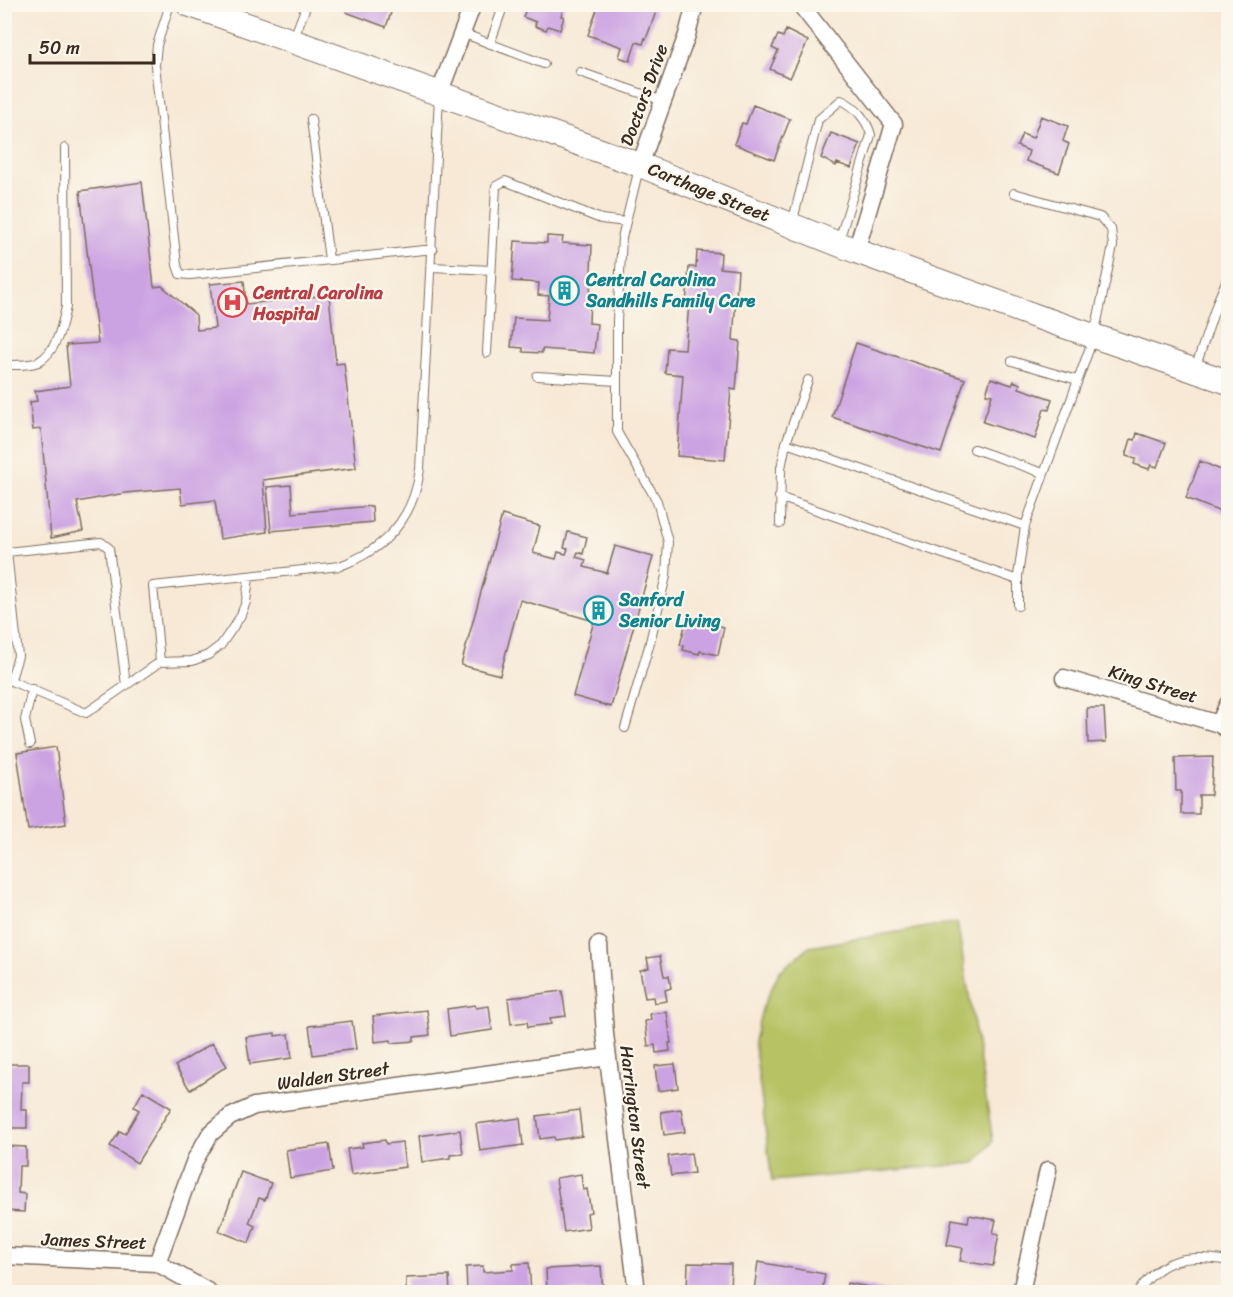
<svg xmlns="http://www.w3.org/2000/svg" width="1233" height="1297" font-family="Sriracha,sans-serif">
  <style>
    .green { fill: #b6c264; stroke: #787641; stroke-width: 1.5 }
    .building { fill: #cba2e2 }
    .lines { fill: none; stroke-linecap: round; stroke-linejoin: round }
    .service-casing { stroke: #7d6d5e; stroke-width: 10 }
    .minor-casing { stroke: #7d6d5e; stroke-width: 19 }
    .secondary-casing { stroke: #7d6d5e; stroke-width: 26 }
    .service { stroke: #fff; stroke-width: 8 }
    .minor { stroke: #fff; stroke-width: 16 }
    .secondary { stroke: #fff; stroke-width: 24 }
    .labels { text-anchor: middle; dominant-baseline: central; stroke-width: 4.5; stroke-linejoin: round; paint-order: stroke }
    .street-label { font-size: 18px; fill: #3b2a1e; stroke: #fbf7ec }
    .culture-label { font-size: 18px; font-weight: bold; fill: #0d838f; stroke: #fbf7ec; text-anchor: start }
    .health-label { font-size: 18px; font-weight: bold; fill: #be3a42; stroke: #fbf7ec; text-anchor: start }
  </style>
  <rect width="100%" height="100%" fill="#fbf7ec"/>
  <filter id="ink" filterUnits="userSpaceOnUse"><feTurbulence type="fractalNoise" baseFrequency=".0167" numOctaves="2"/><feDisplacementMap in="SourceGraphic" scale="12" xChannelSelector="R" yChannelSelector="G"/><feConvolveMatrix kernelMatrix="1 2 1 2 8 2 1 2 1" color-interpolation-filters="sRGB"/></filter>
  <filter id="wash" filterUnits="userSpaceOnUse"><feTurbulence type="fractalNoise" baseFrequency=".008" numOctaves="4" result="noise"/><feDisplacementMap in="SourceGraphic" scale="24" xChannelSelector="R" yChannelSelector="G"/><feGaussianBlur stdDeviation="1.35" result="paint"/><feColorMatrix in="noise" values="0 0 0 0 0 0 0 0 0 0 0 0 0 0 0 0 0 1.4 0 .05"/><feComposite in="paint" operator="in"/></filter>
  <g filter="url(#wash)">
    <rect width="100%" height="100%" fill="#f7e9d6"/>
    <path class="green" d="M957,922L993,1141L976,1163L772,1181L754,1041L762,1009L779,972L809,947Z"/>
    <g id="blocks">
      <path class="building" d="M349,4H394L386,27L346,12Z
        M528,4H565L561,16L564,17L560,30L548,26L546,30L535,26L536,22L523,17Z
        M599,4H651L656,6L654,11L656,12L646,39L645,38L643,44L636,42L630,61L619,57L622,47L588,35Z
        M786,30L808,41L790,78L770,69L778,51L772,48L778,35L783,37Z
        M753,105L790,119L774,160L734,144L742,123L746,124Z
        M1041,116L1068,126L1063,141L1069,144L1059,173L1026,161L1029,151L1017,146L1022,134L1033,138Z
        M831,133L860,144L851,168L837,163L836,166L821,158Z
        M142,182L154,287L162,286L196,315L197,330L215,328L210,284L244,281L246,304L329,295L336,364L344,363L356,468L263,480L267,532L220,539L215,500L182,504L180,488L125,493L77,502L83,531L51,538L41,429L33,430L30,402L37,401L35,391L70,386L66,345L98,343L80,191Z
        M547,236L563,237L562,243L592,245L589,323L597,324L594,353L542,349V353L523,352V348L511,347L514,318L547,320L549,296L538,295L539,283L512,281L515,241L547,243Z
        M697,251L721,253L720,268L738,270L733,340L740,341L736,390L731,389L725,460L677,456L683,375L665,373L667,348L685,349L689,304H686L689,267H696Z
        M856,343L965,379L941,453L832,417Z
        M991,378L1012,385L1014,381L1020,384L1019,388L1052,399L1049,410L1044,409L1035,439L983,422L992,395L986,394Z
        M1137,433L1166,443L1157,467L1151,465L1149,469L1134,464L1136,459L1126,456L1131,439L1135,440Z
        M1200,461L1228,473V515L1186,498Z
        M291,485L293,513L372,506L373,522L271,531L267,487Z
        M502,515L540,526L533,553L556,559L558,552L566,554L568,549L564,548L568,532L587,537L583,554L578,552L576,557L586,560L584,567L607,573L615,546L653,557L611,707L573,696L594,621L520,600L500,675L461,665Z
        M687,618L724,627L718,655L700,651L699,654L683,650L684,646L680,645Z
        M1087,708H1104L1106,742L1088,743Z
        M56,747L66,824L28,830L17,753Z
        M1213,757L1211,795H1199V814H1181V791H1176L1175,758Z
        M660,956L664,976H669L671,988L665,990L667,1001L654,1003L653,997L645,998L640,970L649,968L647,958Z
        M562,991L566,1016L550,1018L551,1024L528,1027L527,1022L511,1024L508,998Z
        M475,1005L476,1008L489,1006L492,1030L450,1036L447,1009Z
        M427,1010L430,1035L414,1037V1041L391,1043V1040L375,1042L373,1016Z
        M667,1012L671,1043H669L670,1051L656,1053L655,1045L648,1046L645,1021L651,1020L650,1014Z
        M352,1021L356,1049L313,1055L309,1026Z
        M275,1033V1036L289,1034L292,1058L250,1064L246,1037Z
        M212,1043L227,1066L190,1090L175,1066Z
        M4,1064H29V1082H22L21,1110H27V1128H4Z
        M675,1064L678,1088L658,1091L655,1066Z
        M143,1091L171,1108L137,1163L110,1146L120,1131L125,1134L139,1110L134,1107Z
        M681,1109L685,1132L664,1135L661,1112Z
        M579,1110L582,1136L555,1140L554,1137L540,1139L537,1116Z
        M520,1118L523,1145L480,1151L476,1124Z
        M460,1130L463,1154L450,1155V1158L422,1162L419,1136Z
        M385,1140L386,1144L402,1142L405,1167L351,1175L347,1149L363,1147L362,1143Z
        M329,1144L333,1171L290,1178L286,1150Z
        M4,1146L26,1147V1166H19L18,1193L25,1194L24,1212L4,1211Z
        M691,1153L694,1173L671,1176L668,1156Z
        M241,1172L271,1183L265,1200L259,1198L249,1223L255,1226L249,1243L219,1231Z
        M581,1174L583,1190L587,1189L591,1212L587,1213L589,1228L564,1232L556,1178Z
        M969,1215L996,1220L993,1233L999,1234L993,1266L960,1261L963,1248L947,1245L952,1219L968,1222Z
        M758,1262L825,1274L822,1292H769L754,1290Z
        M529,1263L531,1292H467L466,1267L483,1266V1272L513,1270V1264Z
        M688,1263L731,1264L730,1291L687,1290Z
        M601,1266L603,1291L547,1292L546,1269Z
        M449,1276L450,1292H406V1278Z
        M847,1283L891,1291V1292H845Z"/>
    </g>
  </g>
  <g filter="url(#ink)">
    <use href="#blocks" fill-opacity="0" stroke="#7d6d5e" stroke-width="1.5"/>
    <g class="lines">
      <defs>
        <path id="service" d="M170,4L157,45L155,65L177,265L180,274L190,275L433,249
          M462,33L544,64
          M293,40L307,4
          M490,44L504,4
          M580,72L663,101
          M311,119L329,260
          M1014,193L1100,217L1111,229L1113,246L1094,336L1025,526L1018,576V606
          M792,224L818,120L841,100C855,106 867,120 871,135L839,241
          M432,267L491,270
          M487,353L496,186L505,181L601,219L626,222
          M1012,361L1077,380
          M4,365C15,365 28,366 38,362C57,352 62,325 66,307L65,148
          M1195,369L1218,300L1228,277
          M537,376L617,381
          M786,443L1025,526
          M974,449L1043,473
          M779,497L1018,580
          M780,524L781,468L786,443L808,380
          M160,662L153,586L340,566C386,549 414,518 420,469L439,97
          M4,678L86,713L160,662L192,661L208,655L221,645L240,617L246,602L249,577
          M11,679L18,656L7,552L101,542L109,548L126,685
          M625,728L649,646L666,576L668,542L657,501L617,432V321L622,238L639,168
          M30,744L25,720L32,689
          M1138,1292C1161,1257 1189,1254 1228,1261"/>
        <path id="minor" d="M800,4L894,124L856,251
          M439,94L473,4
          M640,165L687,35L695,4
          M1064,678L1219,724L1228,730
          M1219,724L1228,704
          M599,945L605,1034L637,1292
          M4,1256L157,1263L209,1292
          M157,1263L195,1160L210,1134L230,1117L254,1106L608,1057
          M1021,1292L1048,1170"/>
        <path id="secondary" d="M188,4L640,165L856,251L1038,317L1228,382"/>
      </defs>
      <use href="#service" class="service-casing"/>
      <use href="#minor" class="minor-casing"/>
      <use href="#secondary" class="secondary-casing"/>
      <use href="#service" class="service"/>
      <use href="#minor" class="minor"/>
      <use href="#secondary" class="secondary"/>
    </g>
  </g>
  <defs>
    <symbol id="building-ring" viewBox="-11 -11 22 22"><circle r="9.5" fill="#fbf7ec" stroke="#0f9aa8" stroke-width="1.5"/><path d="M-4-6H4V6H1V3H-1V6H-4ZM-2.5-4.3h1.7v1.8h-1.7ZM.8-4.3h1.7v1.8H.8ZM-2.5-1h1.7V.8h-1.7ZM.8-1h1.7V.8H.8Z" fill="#0f9aa8"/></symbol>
    <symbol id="hospital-ring" viewBox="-11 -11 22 22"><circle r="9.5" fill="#fbf7ec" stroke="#e0444e" stroke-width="1.5"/><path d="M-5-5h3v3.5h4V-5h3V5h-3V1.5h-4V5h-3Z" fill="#e0444e"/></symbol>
  </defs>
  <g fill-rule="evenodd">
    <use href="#building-ring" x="548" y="274" width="33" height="33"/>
    <use href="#hospital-ring" x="216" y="286" width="33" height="33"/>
    <use href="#building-ring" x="582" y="594" width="33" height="33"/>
  </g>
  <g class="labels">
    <g class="street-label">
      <text transform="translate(644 95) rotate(-70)">Doctors Drive</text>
      <text transform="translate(709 192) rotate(22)">Carthage Street</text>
      <text transform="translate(1153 684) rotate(17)">King Street</text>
      <text transform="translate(333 1076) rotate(-8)">Walden Street</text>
      <text transform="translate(635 1117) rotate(83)">Harrington Street</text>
      <text transform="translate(94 1241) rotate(2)">James Street</text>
    </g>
    <g class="culture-label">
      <text x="586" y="280">Central Carolina<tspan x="586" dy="21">Sandhills Family Care</tspan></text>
      <text x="619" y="600">Sanford<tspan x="619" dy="21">Senior Living</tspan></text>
    </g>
    <g class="health-label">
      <text x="253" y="293">Central Carolina<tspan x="253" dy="21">Hospital</tspan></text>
    </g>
  </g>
  <rect width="1233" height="1297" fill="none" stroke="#fbf7ec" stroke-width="24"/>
  <path d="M30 54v9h124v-9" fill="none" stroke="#3b2a1e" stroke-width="3"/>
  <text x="39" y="54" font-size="18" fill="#3b2a1e" stroke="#fbf7ec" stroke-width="4.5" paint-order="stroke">50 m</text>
</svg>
